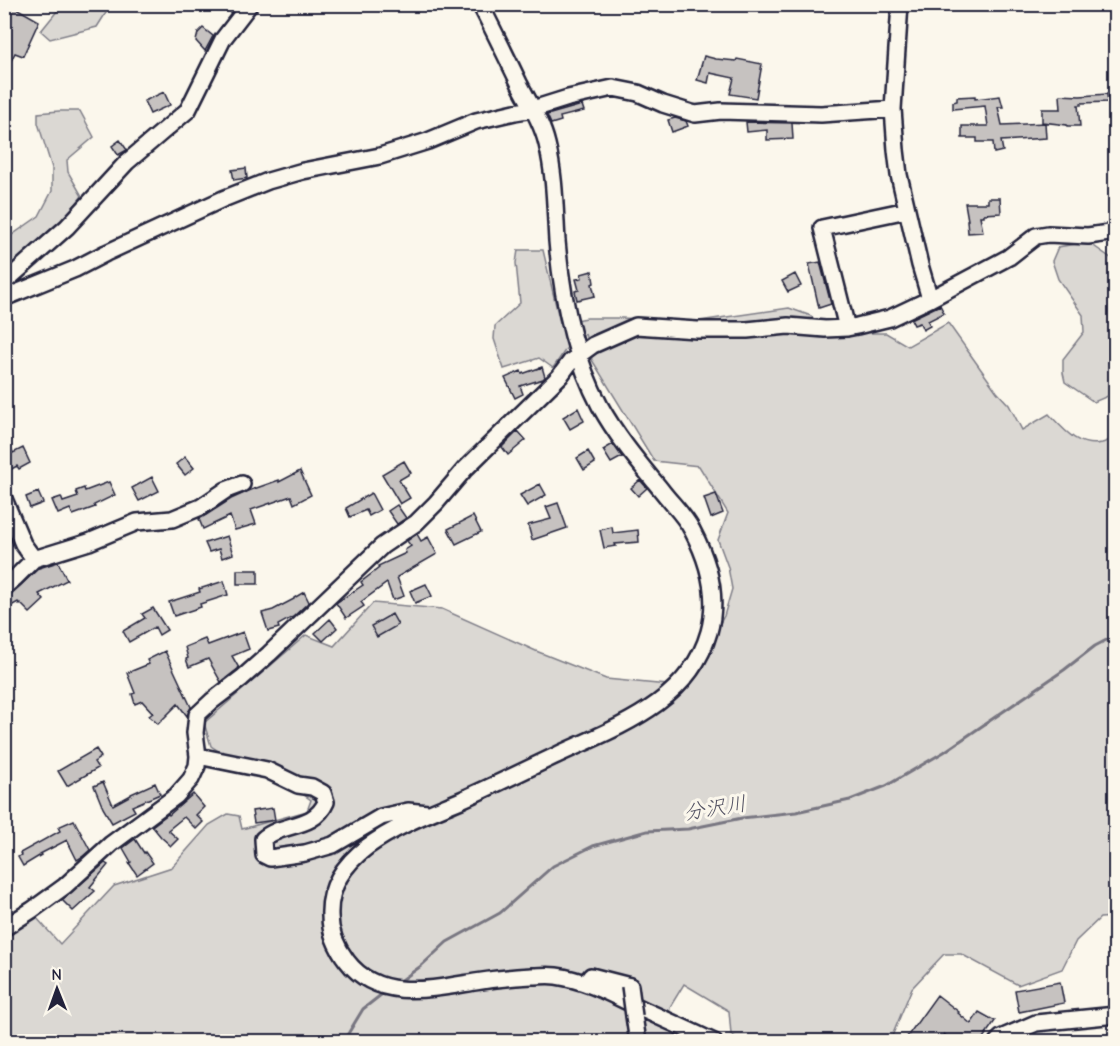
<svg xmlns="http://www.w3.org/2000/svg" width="1120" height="1046" font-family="'Comic Neue','Klee One',sans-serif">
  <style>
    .green { fill: #dbd8d3; stroke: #7e7d87; stroke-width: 1.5 }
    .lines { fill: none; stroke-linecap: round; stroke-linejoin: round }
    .stream { stroke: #787681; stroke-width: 3 }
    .building { fill: #c6c2c0; stroke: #22223b; stroke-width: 1.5 }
    .minor-casing { stroke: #22223b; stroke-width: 20 }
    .minor { stroke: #fbf7ec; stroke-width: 15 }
    .minor-bridge-casing { stroke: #22223b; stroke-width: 20; stroke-linecap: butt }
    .minor-bridge { stroke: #fbf7ec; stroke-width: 15 }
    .labels { text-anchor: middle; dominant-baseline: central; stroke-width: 6; stroke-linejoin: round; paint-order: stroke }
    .water-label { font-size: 21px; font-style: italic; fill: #545364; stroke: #fbf7ec }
  </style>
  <rect width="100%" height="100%" fill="#fbf7ec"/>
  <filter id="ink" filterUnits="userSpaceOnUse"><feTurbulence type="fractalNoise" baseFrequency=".0167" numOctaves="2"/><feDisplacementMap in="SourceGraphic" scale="12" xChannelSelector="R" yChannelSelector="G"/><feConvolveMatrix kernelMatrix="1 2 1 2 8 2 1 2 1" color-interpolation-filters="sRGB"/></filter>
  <g filter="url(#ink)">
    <path class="green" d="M62,5V4L111,5L97,27L50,39L41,31Z
      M59,111H80L94,137L67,160L68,172L82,196C60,226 31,250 5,276V240L39,216L52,191V168L38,123V113Z
      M1088,242L1115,261V393L1094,402L1065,382L1063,373V359L1084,332L1083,315L1058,279L1052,261L1058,247Z
      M518,250H543L560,323L587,318H622L692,322L789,308L811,316L828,333H886L908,346L948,323L997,392L1009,405L1022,430L1049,414C1064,430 1078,448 1102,443C1106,442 1111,439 1115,437V917L1100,918L1076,941L1062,969L1018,985L961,954H944L912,988L890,1041L798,1042L791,1040L788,1042L741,1041L731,1034L729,1011L684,984L670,1007L668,1030L694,1041L5,1042V925L36,917L60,944L114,886L172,867L209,825L228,814L239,816L242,829L307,811L311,800L291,786L226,756L211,746L204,723L306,635L334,646L373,603L442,609L536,651L606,679L668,685L686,684L724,616L732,589L728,567L718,540L728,513L699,466L654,461L592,360L585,334L568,346L553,368L539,358L504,369L494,339L495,326L520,303L516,263Z"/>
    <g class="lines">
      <path class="stream" d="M399,982L421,966L447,942L500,913L553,866L593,846L647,831L688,829L742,818L796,812L850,800L886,786L944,752L1064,670L1095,646L1116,635
        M343,1042L363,1009L386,991"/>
    </g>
    <path class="building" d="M9,4L39,21L23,56L15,53L4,74V13Z
      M203,28L213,36L205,51L196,41L198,33Z
      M704,56L716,59L736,61L737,59L762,64L756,98L730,94L734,78L710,73L708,83L697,80Z
      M164,92L170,105L150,114L144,101Z
      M1107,94L1108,102L1081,103V105H1078L1080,126H1067V125L1042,122V109H1061L1060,95L1080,96Z
      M975,96V99L1000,96L1003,107H998L1002,125L1045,123L1046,138L1001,141L1003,151L994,153L993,142H977V138H962V126H988L985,106L953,109V102L957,101V97Z
      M582,105L584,111L560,117L561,121L551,124L547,115Z
      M675,118L686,121L688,126L672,132L668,120Z
      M746,122L792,123L793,139L767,140V130L747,132Z
      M120,140L127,150L118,155L112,146Z
      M246,168L247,178L234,180L232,170Z
      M988,198H1000L1001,213L984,214V216H980L983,232L968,233L967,220H968L965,203H988Z
      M820,262L831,304L819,308L809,264Z
      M592,271L594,283L592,284L595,296L577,300L575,291L579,290L576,279L582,278L581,274Z
      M795,274L801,286L788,292L782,281Z
      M940,305L944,313L928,321L930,326L923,330L920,323L914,325L911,319Z
      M542,367L545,377L543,379L520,386L523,394L515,398L505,378L521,371L522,374Z
      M578,408L584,421L570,429L563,417Z
      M518,431L526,440L508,455L502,447Z
      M613,444L622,457L611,463L603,450Z
      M11,448L13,453L23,448L30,463L19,469L17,466L4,473V450Z
      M588,451L595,463L584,470L577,458Z
      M185,457L194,468L185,475L176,464Z
      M404,461L411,473L399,480L410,498L400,504L382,474Z
      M300,471L311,495L294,504L291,496L251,510L256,524L235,530L230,516L203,529L199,519L206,515L231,499L251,490L279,480V482Z
      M152,477L159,491L139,501L132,488Z
      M640,480L647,488L638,496L631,488Z
      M109,482L115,495L94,505L95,507L73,515L70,509L58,514L52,500L61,497L63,502L78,497L76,491L84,488L85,491Z
      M540,484L546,495L527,506L520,495Z
      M38,492L43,503L30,508L26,497Z
      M371,493L380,510L369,516L366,510L350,517L346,508Z
      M716,494L723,513L711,518L704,498Z
      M558,503L567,528L532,540L528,525L551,519L546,507Z
      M397,505L406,518L397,524L388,511Z
      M473,516L481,532L456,544L448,529Z
      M612,527L613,533L638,530L639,542L615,544L616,546L604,548L600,530Z
      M417,534L421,541L428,537L437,554L397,577L404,596L393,600L387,583L361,602L364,606L346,618L336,603L363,585L361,582L379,568L378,566L406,553L405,550L411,546L407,541Z
      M227,536L233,554L222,558L219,549L209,552L205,543Z
      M58,562L67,580L39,594L44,600L30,613L20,603L19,604L18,602L4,610V597L10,595L21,585L39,568Z
      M237,570H258V584H237Z
      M224,581L228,595L200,604L201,607L174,616L169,602L200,592L199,589Z
      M426,584L432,596L415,603L410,591Z
      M304,592L309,602L293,617L278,625L279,628L268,631L262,613L273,610L294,599V598Z
      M153,608L167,630L159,635L155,627L129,642L123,631L145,618L142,614Z
      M392,614L398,625L377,637L371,626Z
      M330,619L337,628L323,641L315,633Z
      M243,632L249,649L232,656L239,668L221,682L208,659L189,667L186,659L188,658L185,647L205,639L208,645Z
      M165,651L191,707L187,716L178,704L158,724L149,716L153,713L142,701L135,704L132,694L135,693L127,673L149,664L147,660Z
      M96,749L101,757L94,762L98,768L67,786L58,771Z
      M103,782L113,805L131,795V794L155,783L160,794L132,806L135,811L112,823L103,808L94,786Z
      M193,794L204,807L196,815L203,822L196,829L184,817L168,830L178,839L171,846L161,837L152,826L168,814L169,815Z
      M273,808L275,820L254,823L252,811Z
      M74,820L90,850L82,857L77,860L67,840L40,854L41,855L23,866L18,857L21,855L20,853L60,831L58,827Z
      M135,839L144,853L145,852L153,863L137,875L129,863L131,862L123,848Z
      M105,863L108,865L90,887L95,891L73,911L62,900Z
      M1060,982L1064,1003L1019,1012L1015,990Z
      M937,995L959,1012L958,1013L971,1024L979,1012L995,1021L981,1041H953L944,1034L939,1041H904Z"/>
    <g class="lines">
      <defs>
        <path id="minor" d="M480,4C494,31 507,58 520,85C530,104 542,123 547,144C555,176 555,209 557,241C562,298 573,355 600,406C617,437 640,464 662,491C672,504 685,516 692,530C709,562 719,596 709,632C689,703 617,727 557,755C525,770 493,786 461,800C410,822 327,849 330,916C330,932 337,948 347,961C378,1002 432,989 475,982C494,979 513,977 532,976C540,976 548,975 556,976C586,980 613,995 640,1008C664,1019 689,1030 714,1042
          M900,4L893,109L896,150L899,175L920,265L930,299
          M4,285L6,281L67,227L127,162L188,110L223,39L250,4
          M4,298L75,269L106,253L223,199L268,181L303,171L380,156L428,141L476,121L515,112L533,109L568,98L613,88L638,93L663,104L695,114L721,111L821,114L893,109
          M847,328L822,228L907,210
          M4,499L23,544L34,559
          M4,587L15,578L34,559L89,542L137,522L172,519L201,507L226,490L242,484
          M198,756L267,770L298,785L312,787L323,793L326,802C314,830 282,822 263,839L264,855L270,858L305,853L333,845L381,817L408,811L428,813
          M4,928L32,910L65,886L111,844L176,796L191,779L197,766L198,756L195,733L197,715L212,701L242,678L269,654L382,546L416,523L436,503L465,469L560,376L571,361L593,345L636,326L697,330H747L788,326L825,329L847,328L857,326L890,318L930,299L1009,257L1036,236L1048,234L1088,236L1116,232
          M588,980L591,976L630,986
          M634,1016L638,1042
          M997,1042L1001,1038L1036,1023L1116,1015"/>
      </defs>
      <use href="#minor" class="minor-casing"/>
      <use href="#minor" class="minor"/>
      <defs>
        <path id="minor-bridge" d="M630,986L634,1016"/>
      </defs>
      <use href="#minor-bridge" class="minor-bridge-casing"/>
      <use href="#minor-bridge" class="minor-bridge"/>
    </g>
  </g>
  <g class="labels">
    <g class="water-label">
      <text transform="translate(715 808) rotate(-9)">分沢川</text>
    </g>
  </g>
  <rect width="1120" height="1046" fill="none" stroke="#fbf7ec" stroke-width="24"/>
  <rect x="12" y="12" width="1096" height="1022" fill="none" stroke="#22223b" stroke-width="2" filter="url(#ink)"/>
  <g transform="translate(57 989) rotate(359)" stroke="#fbf7ec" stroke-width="4.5" paint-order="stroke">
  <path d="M0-4.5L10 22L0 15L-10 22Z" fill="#22223b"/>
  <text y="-9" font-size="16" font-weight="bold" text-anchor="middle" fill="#22223b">N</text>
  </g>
</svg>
